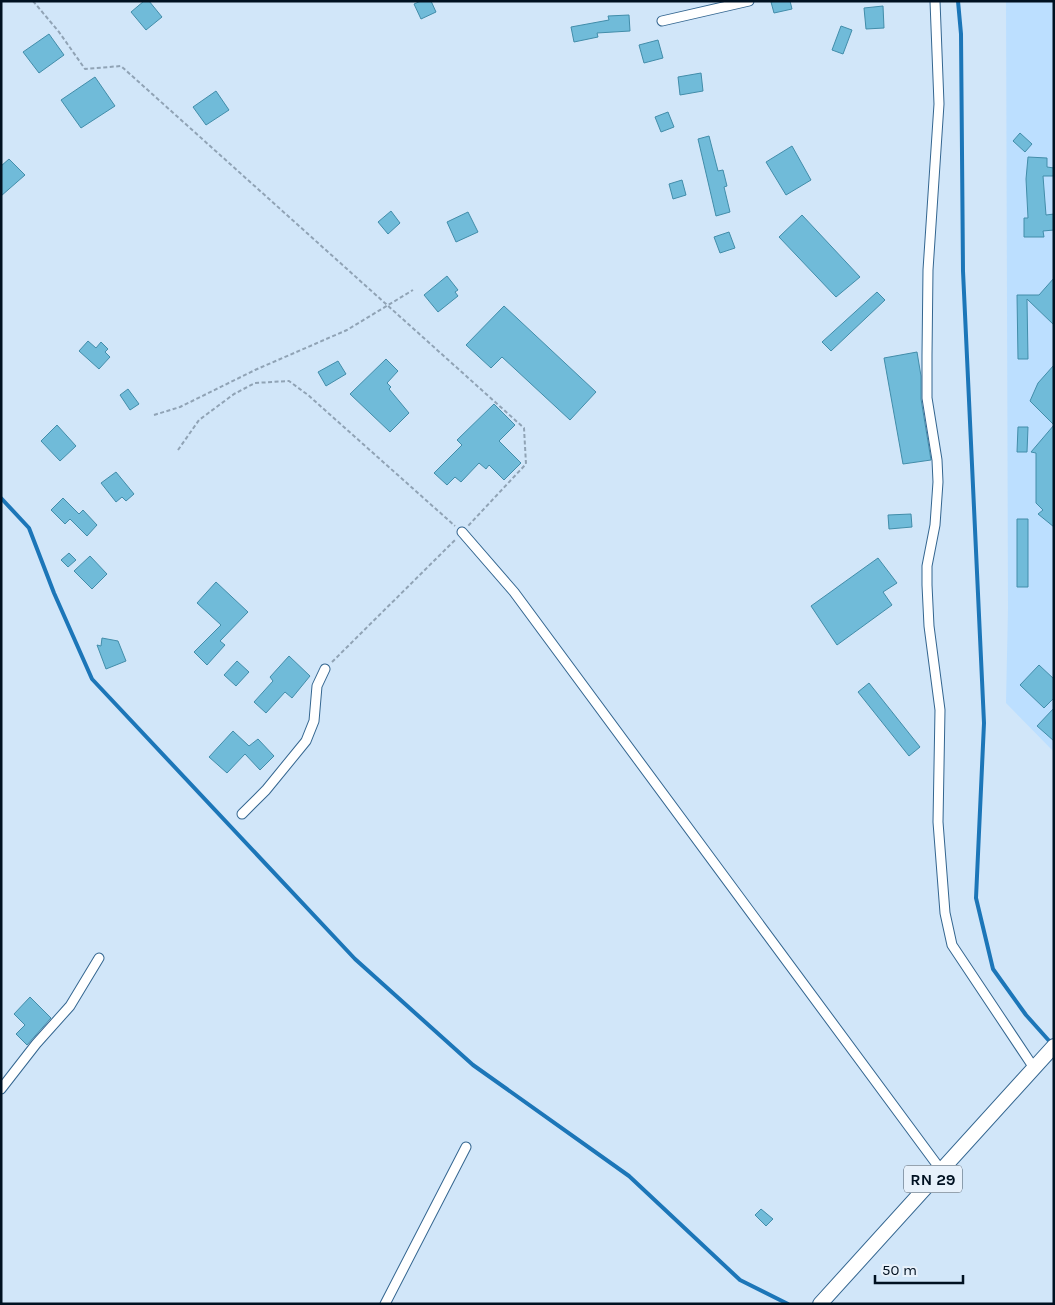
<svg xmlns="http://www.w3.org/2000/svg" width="1055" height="1305" font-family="Karla,sans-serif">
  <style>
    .built { fill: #bcdfff }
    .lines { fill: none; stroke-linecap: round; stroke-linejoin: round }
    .stream { stroke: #1c76b8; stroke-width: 4 }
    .building { fill: #70bbd9; stroke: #428daa }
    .minor-casing { stroke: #346690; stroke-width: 11 }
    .primary-casing { stroke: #346690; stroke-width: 16 }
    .path { stroke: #90a3b5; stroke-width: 2; stroke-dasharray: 4 2.5; stroke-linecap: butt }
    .minor { stroke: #fff; stroke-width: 9 }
    .primary { stroke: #fff; stroke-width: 14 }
    .labels { text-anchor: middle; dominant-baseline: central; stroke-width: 4; stroke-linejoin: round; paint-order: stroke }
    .shield { fill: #e7f1fb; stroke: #455462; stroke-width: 1 }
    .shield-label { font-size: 16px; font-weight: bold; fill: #001121 }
  </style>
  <rect width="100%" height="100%" fill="#d1e6f9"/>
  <path class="built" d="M1006,1H1054V752L1006,703L1008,608Z"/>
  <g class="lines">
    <path class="stream" d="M958,1L961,34L963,271L984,723L976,898L993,969L1026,1015L1051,1043
      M1,498L29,528L54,593L92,679L355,959L473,1065L629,1176L740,1280L788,1304"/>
  </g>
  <path class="building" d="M144,1H149L162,17L146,30L131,12Z
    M421,1H431L436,12L421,19L414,4Z
    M776,1H790L792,9L774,13L771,2Z
    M883,6L884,28L866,29L864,8Z
    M629,15L630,31L597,33L598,37L574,42L571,27L609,20L608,16Z
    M841,26L852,30L843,54L832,50Z
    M49,34L64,55L39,73L23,52Z
    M658,40L663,58L644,63L639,45Z
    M701,73L703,91L680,95L678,77Z
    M95,77L115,106L81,128L61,100Z
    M216,91L229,110L206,125L193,107Z
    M668,112L674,127L661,132L655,117Z
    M1020,133L1032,144L1025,152L1013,141Z
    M709,136L718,171L723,170L727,186L724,187L730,212L716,216L698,139Z
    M792,146L811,180L786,195L766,162Z
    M1028,157L1047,158V167L1054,168V176H1043L1046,215L1054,214V230L1043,231L1044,237H1024V218H1028L1026,179Z
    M9,159L25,175L1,196V166Z
    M682,180L686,195L673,199L669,184Z
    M391,211L400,223L388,234L378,222Z
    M468,212L478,232L456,242L447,222Z
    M802,215L860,277L836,297L779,237Z
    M729,232L735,248L720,253L714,237Z
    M447,276L458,290L455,292L458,296L438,312L424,295Z
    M1054,278V325L1027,299L1028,359H1018L1017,295H1039Z
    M877,292L885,300L831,351L822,342Z
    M504,306L596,392L570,420L502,357L491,368L466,345Z
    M88,341L96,348L101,342L108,349L105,352L110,357L99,369L79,351Z
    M917,352L921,376V399L931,460L903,464L884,358Z
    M386,359L398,371L387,383L391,387L389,389L409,413L390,432L350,394Z
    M338,361L346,374L326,386L318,372Z
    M1054,365V425L1030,401L1038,383Z
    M128,389L139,404L130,410L120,395Z
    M494,404L515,425L499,441L521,463L504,480L489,465L486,469L479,463L461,482L455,477L447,485L434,473L462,445L457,440Z
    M57,425L76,446L60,461L41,441Z
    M1054,425V527L1038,514L1043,510L1036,503V453L1031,452Z
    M1018,427H1028L1027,452H1017Z
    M116,472L134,494L126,501L122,497L116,502L101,483Z
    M63,498L79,514L83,510L97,525L87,536L70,519L65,524L51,510Z
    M911,514L912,527L889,529L888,515Z
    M1017,519H1028V587H1017Z
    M69,553L76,560L68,567L61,560Z
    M90,556L107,574L92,589L74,571Z
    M878,558L897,583L883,592L892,605L837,645L811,606Z
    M216,582L248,612L220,641L225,645L207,665L194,652L221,625L197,603Z
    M102,638L118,641L126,661L106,669L97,645L101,646Z
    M289,656L310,676L292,698L285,692L266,713L254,702L273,681L270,677Z
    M237,661L249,672L236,686L224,675Z
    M1039,665L1054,679V698L1044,708L1020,685Z
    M869,683L920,747L909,756L858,692Z
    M1054,708V741L1037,726Z
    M233,731L249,746L258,739L274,756L260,770L245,754L227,773L209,757Z
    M30,997L51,1018L27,1045L16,1034L25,1025L14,1014Z
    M761,1209L773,1219L766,1226L755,1215Z"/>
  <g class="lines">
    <defs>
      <path id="minor" d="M935,1L939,104L928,270L927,355V398L937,460L938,482L935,525L927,566V585L929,626L940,710L938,822L945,913L952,945L1034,1068
        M662,21L749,1
        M462,532L514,592L941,1170
        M242,814L266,790L306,741L314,721L317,686L325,669
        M1,1089L36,1044L70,1006L99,958
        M385,1304L466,1147"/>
      <path id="primary" d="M820,1304L1054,1046"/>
    </defs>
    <use href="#minor" class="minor-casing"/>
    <use href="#primary" class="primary-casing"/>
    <path class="path" d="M33,1L59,32L85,69L121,66L524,428L526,464L468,526
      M154,415L180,407L255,370L347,330L413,290
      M178,450L199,420L234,394L255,383L289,381L308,395L455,526
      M332,662L455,540"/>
    <use href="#minor" class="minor"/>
    <use href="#primary" class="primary"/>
  </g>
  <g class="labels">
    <rect class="shield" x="904" y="1165.5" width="58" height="27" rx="4"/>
    <g class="shield-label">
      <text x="933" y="1179">RN 29</text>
    </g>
  </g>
  <rect width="1055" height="1305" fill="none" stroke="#001121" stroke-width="5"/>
  <path d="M875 1275v8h88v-8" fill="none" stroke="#001121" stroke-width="2.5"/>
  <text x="882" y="1275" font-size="15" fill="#001121" stroke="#e7f1fb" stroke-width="4" paint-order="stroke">50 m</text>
</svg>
